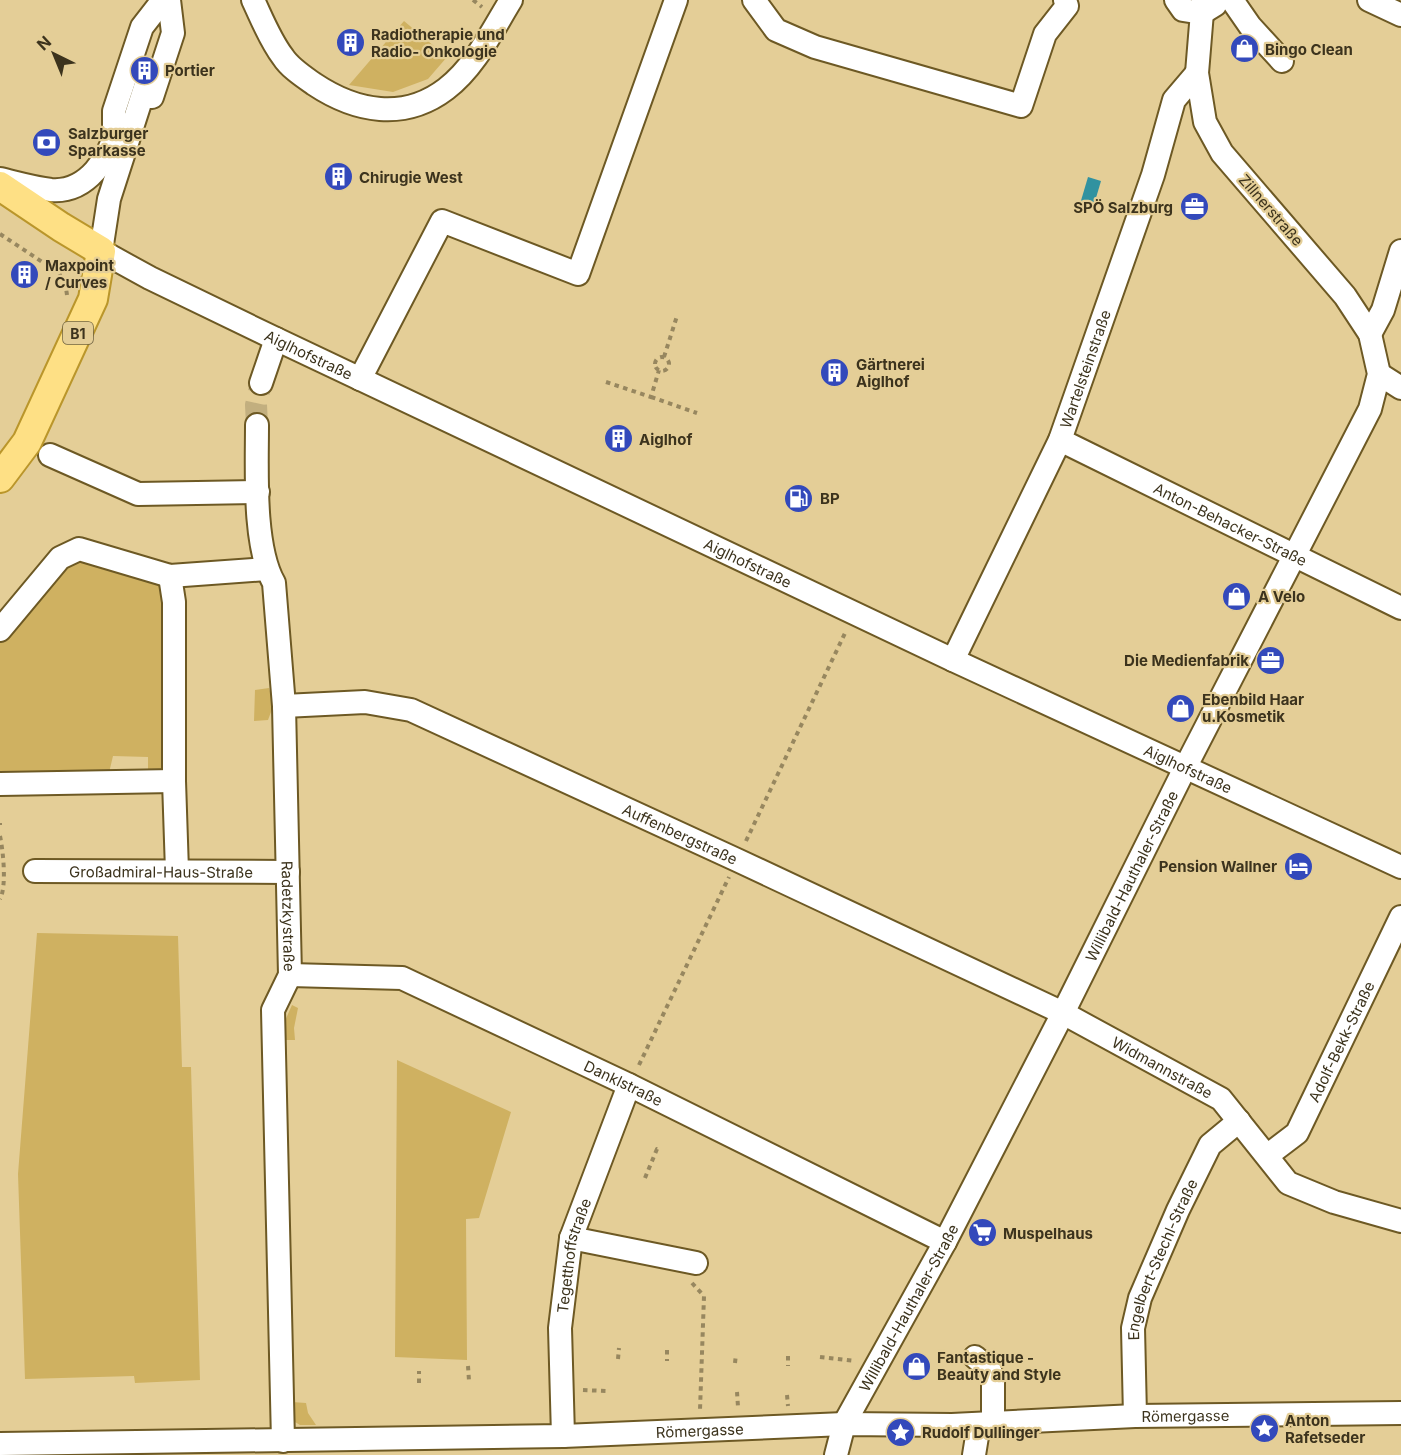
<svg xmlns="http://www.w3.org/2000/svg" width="1401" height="1455" font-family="Inter,sans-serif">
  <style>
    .green { fill: #cfb161 }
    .water { fill: #3192a0 }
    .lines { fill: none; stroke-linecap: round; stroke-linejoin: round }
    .minor-tunnel { stroke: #c2af7f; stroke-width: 22; stroke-dasharray: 22 11; stroke-linecap: butt }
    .minor-casing { stroke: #6d5924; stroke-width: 26 }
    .major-casing { stroke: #ba962b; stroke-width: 32 }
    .path { stroke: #97875f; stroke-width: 4; stroke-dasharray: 4.5 4.5; stroke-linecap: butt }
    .minor { stroke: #fff; stroke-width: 22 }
    .major { stroke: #fee085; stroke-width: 28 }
    .labels { text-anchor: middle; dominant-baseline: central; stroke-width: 4.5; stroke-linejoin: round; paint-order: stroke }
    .shield { fill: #e4ce97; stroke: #6e6242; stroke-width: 1.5 }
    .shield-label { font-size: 14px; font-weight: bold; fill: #3c331d }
    .poi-label { font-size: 15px; font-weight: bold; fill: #3c331d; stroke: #e4ce97; text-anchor: start }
    .street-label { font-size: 15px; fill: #3c331d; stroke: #e4ce97 }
  </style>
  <rect width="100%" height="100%" fill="#e4ce97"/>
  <path class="green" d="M404,21L447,57L428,79L393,92L349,85Z
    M83,559L162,583L168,601L165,768L157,775L148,776V757L113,756L108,777L0,778V641L69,560Z
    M269,688L274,704L268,720L254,721L255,690Z
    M37,933L178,936L182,1067H191L200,1380L135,1383L134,1376L25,1379L18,1174Z
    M292,1005L298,1008L294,1028L295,1040H282L284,1023Z
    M397,1060L511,1112L479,1218L466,1219L467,1360L395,1357Z
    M292,1402L306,1403L308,1413L316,1425H300L295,1422Z"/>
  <path class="water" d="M1088,177L1101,181L1093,208L1080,204Z"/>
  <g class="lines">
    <path class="minor-tunnel" d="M257,425L256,405L261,383"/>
    <defs>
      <g id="minor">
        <path d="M253,0C262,19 270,40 283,57C290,68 304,77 314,84C356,112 404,121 446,89C475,67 492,31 511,0"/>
        <path d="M754,0L776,30L815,47L1021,106L1045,34L1067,6L1065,0"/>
        <path d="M1176,0L1183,10L1202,13L1215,5"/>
        <path d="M1232,0L1250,26L1282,61"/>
        <path d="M1369,0L1401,15"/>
        <path id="s1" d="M148,78L109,199L101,251L150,278L276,339L953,660L1401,867"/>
        <path d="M152,97L173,33L169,0"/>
        <path d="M114,141V111L142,27L163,0"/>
        <path d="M0,179C17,183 34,188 51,190C88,193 109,157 118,127"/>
        <path d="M1370,334L1383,310L1401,251"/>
        <path d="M1379,374L1401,388"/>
        <path d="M360,379L442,221L578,274L676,0"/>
        <path d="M261,383L276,339"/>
        <path id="s2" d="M257,425C257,469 253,546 274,583L284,706L290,975L273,1010L283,1441"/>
        <path id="s3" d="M1060,440L1401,608"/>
        <path d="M50,455L138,494L258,492"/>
        <path d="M170,576L174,602V781L177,871"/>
        <path d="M0,630L60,558L79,549L170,576L266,569"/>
        <path id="s4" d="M953,660L1060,440L1153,175L1174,100L1197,73"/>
        <path id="s5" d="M284,706L365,702L411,710L737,860L1063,1013L1221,1099L1288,1183L1334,1202L1401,1221"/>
        <path d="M0,784L174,781"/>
        <path id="s6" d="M35,871L288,872"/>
        <path id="s7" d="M290,975L402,978L629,1085L945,1242"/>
        <path id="s8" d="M1268,1155L1297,1133L1401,917"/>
        <path d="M571,1238L696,1263"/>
        <path d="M975,1357L990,1370L993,1381V1423"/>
        <path id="s9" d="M1135,1416L1133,1328L1140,1298L1178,1210L1210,1145L1239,1121"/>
        <path id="s10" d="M563,1436L560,1328L571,1238L629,1085"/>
        <path id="s11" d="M0,1444L563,1436L844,1424L952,1425L1135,1416L1401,1413"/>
        <path id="s12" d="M836,1455L844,1424L945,1242L1063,1013L1185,768L1370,409L1379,374L1370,334L1345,296L1222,153L1205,122L1197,73L1203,0"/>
        <path d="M974,1455L979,1424"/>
      </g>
      <path id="major" d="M0,186L61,227L101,251L93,299L27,442L0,478"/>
    </defs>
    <use href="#minor" class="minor-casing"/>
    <use href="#major" class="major-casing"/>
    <path class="path" d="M473,0L482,7
      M0,234L59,273L66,288L67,295
      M655 364a7 7 0 1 1 14 0a7 7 0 1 1-14 0Z
      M664,357L677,316
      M606,382L651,397L659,370
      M651,397L697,413
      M0,825V823
      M0,836C3,850 7,886 0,899
      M746,841L846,631
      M639,1065L729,877
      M645,1178L657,1149L661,1150
      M692,1283L704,1296L700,1410
      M667,1350V1361
      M788,1356V1366
      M820,1357L855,1361
      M618,1359L619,1348
      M735,1363L736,1354
      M468,1366L469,1381
      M419,1383V1371
      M583,1390L606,1391
      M737,1392L738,1407
      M787,1395L788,1406"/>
    <use href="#minor" class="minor"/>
    <use href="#major" class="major"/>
  </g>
  <defs>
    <symbol id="building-disc" viewBox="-11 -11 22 22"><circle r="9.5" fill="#3349bb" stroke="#e4ce97"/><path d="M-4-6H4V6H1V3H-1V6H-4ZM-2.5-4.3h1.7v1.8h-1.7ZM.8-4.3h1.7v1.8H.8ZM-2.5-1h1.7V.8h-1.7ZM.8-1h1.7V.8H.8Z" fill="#fff"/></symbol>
    <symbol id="shop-disc" viewBox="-11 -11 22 22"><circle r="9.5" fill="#3349bb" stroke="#e4ce97"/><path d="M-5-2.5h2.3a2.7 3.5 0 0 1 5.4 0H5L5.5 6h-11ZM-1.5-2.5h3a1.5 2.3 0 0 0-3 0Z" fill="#fff"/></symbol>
    <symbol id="bank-disc" viewBox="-11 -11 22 22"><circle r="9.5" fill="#3349bb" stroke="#e4ce97"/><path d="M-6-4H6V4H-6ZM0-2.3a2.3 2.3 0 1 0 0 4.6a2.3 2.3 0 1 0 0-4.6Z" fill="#fff"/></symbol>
    <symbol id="office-disc" viewBox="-11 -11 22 22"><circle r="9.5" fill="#3349bb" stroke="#e4ce97"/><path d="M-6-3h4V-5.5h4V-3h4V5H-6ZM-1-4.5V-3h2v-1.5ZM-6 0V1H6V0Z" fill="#fff"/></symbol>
    <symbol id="fuel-disc" viewBox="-11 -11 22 22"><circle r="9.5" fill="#3349bb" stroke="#e4ce97"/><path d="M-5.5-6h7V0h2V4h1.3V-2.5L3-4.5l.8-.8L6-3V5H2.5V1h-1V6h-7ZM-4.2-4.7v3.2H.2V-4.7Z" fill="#fff"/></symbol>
    <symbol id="hotel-disc" viewBox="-11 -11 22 22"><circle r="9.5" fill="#3349bb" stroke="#e4ce97"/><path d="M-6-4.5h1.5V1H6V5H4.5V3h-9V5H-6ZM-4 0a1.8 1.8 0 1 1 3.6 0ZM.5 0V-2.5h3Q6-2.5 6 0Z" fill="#fff"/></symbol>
    <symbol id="supermarket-disc" viewBox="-11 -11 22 22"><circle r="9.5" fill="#3349bb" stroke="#e4ce97"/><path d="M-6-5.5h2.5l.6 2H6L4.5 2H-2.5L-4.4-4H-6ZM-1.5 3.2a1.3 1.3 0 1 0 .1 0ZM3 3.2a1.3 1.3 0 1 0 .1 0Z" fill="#fff"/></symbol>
    <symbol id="sight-disc" viewBox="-11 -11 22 22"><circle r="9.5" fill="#3349bb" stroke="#e4ce97"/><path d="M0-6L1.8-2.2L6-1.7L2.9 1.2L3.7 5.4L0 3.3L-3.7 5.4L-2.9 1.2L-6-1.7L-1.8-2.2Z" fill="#fff"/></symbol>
  </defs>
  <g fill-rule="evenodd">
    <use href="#building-disc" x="334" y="26" width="33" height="33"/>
    <use href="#shop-disc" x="1228" y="32" width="33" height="33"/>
    <use href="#building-disc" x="128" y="54" width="33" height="33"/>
    <use href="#bank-disc" x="30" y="126" width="33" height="33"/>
    <use href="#building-disc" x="322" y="160" width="33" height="33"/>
    <use href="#office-disc" x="1178" y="190" width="33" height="33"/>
    <use href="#building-disc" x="8" y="258" width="33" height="33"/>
    <use href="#building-disc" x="818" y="356" width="33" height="33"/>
    <use href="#building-disc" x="602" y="422" width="33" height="33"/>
    <use href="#fuel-disc" x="782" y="482" width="33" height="33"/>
    <use href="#shop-disc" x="1220" y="580" width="33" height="33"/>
    <use href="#office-disc" x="1254" y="644" width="33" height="33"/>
    <use href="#shop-disc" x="1164" y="692" width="33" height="33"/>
    <use href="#hotel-disc" x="1282" y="850" width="33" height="33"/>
    <use href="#supermarket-disc" x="966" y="1216" width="33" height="33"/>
    <use href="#shop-disc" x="900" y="1350" width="33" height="33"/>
    <use href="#sight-disc" x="1248" y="1412" width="33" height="33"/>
    <use href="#sight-disc" x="884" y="1416" width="33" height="33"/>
  </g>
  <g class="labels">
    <rect class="shield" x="63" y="322" width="30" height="22" rx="4.5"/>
    <g class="shield-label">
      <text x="78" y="333">B1</text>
    </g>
    <g class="poi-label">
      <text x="371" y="34">Radiotherapie und<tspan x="371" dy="17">Radio- Onkologie</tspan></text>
      <text x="1265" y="49">Bingo Clean</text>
      <text x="165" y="70">Portier</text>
      <text x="68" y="133">Salzburger<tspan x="68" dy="17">Sparkasse</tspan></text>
      <text x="359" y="177">Chirugie West</text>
      <text x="1173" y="207" text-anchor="end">SPÖ Salzburg</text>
      <text x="45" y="265">Maxpoint<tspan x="45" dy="17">/ Curves</tspan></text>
      <text x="856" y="364">Gärtnerei<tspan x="856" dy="17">Aiglhof</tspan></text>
      <text x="639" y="439">Aiglhof</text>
      <text x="820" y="498">BP</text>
      <text x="1258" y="596">A Velo</text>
      <text x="1249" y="660" text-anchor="end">Die Medienfabrik</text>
      <text x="1202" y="699">Ebenbild Haar<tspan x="1202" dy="17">u.Kosmetik</tspan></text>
      <text x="1277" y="866" text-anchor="end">Pension Wallner</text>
      <text x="1003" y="1233">Muspelhaus</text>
      <text x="937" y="1357">Fantastique -<tspan x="937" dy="17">Beauty and Style</tspan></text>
      <text x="1285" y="1420">Anton<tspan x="1285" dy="17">Rafetseder</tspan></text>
      <text x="922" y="1432">Rudolf Dullinger</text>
    </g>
    <g class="street-label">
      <text transform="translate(1271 210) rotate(49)">Zillnerstraße</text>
      <text stroke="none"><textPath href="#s1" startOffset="412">Aiglhofstraße</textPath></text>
      <text stroke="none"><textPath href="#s4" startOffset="320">Wartelsteinstraße</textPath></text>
      <text stroke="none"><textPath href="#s3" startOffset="190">Anton-Behacker-Straße</textPath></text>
      <text stroke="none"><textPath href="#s1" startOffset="898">Aiglhofstraße</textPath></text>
      <text stroke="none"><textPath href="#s1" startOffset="1384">Aiglhofstraße</textPath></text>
      <text stroke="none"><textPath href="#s5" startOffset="424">Auffenbergstraße</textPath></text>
      <text stroke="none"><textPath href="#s6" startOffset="126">Großadmiral-Haus-Straße</textPath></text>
      <text stroke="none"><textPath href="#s12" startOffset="651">Willibald-Hauthaler-Straße</textPath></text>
      <text stroke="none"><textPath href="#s2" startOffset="494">Radetzkystraße</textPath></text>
      <text stroke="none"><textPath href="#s8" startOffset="138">Adolf-Bekk-Straße</textPath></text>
      <text stroke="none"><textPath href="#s5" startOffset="960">Widmannstraße</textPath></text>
      <text stroke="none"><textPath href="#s7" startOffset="357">Danklstraße</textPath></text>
      <text stroke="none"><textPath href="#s10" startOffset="182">Tegetthoffstraße</textPath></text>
      <text stroke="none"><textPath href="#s9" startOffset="162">Engelbert-Stechl-Straße</textPath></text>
      <text stroke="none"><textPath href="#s12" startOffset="165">Willibald-Hauthaler-Straße</textPath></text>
      <text stroke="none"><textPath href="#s11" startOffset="1186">Römergasse</textPath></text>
      <text stroke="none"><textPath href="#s11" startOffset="700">Römergasse</textPath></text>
    </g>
  </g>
  <g transform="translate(54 54) rotate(317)" stroke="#e4ce97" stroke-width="4.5" paint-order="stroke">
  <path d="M0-4.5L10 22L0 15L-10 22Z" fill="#3c331d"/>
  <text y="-9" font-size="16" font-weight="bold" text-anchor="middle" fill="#3c331d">N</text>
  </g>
</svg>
